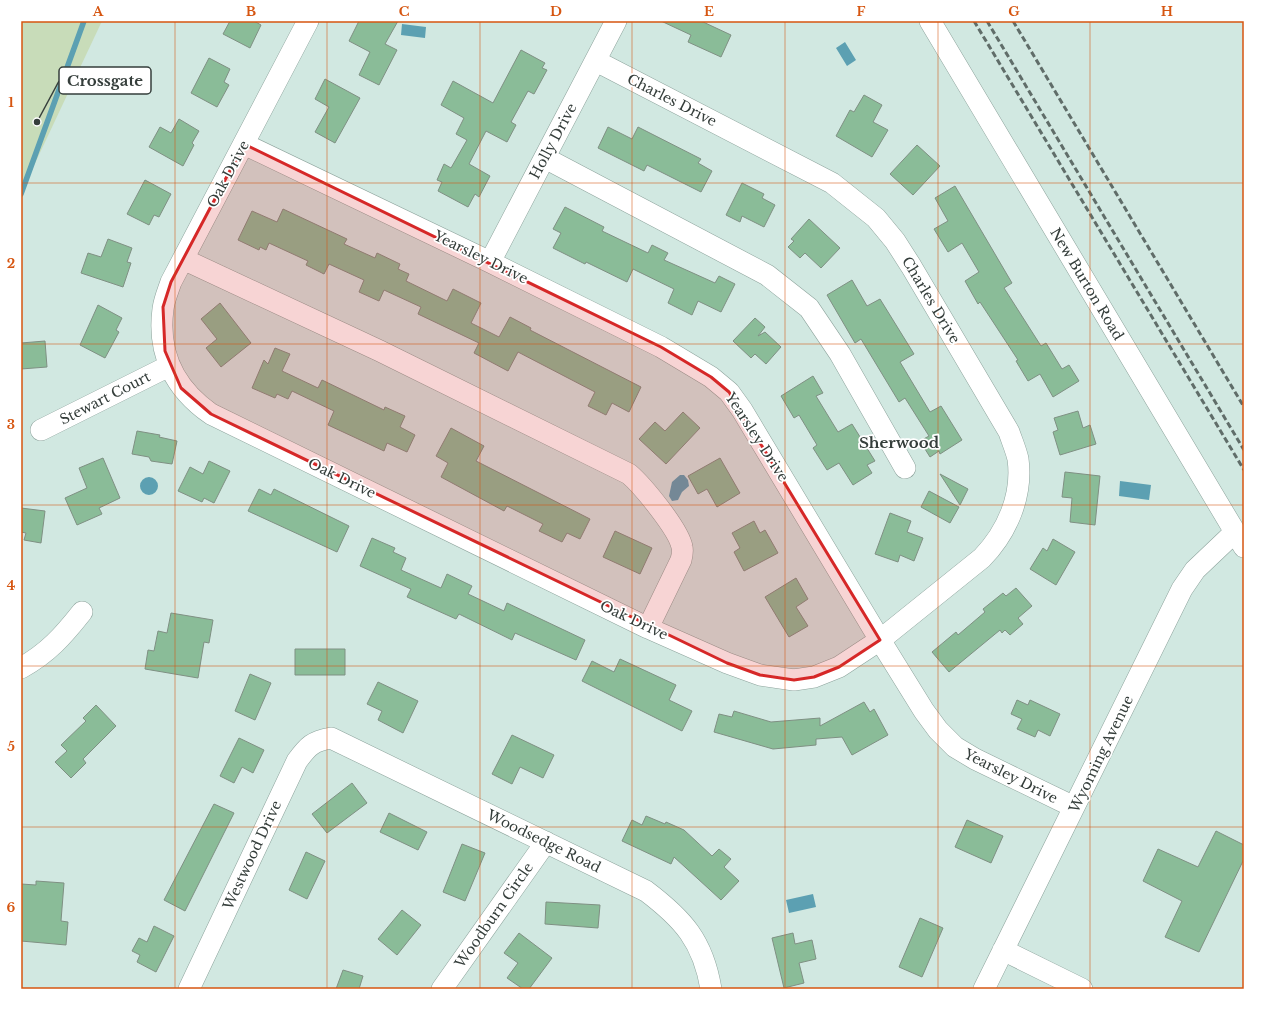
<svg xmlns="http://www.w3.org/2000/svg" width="1265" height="1010" font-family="'Libre Baskerville',serif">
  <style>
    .green { fill: #c8dcb9 }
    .water { fill: #5ca0b2 }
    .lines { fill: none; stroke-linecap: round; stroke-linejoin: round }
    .stream { stroke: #5ca0b2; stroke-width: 5.5 }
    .building { fill: #8abc98; stroke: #7f9083 }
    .minor-casing { stroke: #8da39c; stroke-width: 22 }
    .minor { stroke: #fff; stroke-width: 21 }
    .rail { stroke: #606d69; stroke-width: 3; stroke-dasharray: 6 3; stroke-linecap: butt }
    .marked { fill: #d62828; fill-opacity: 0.2; stroke: #d62828; stroke-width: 3; stroke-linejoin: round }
    .grid { fill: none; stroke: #d65611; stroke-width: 1; stroke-opacity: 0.55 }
    .labels { text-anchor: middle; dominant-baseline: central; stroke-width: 3.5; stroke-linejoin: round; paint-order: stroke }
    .street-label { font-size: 14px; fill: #353e3b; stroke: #fff }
    .neighbourhood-label { font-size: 15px; font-weight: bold; fill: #353e3b; stroke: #fff }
    .leader { fill: none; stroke: #353e3b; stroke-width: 1.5 }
    .callout-dot { fill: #353e3b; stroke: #fff; stroke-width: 1.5 }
    .callout { fill: #fff; stroke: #353e3b; stroke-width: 1.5 }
    .callout-label { font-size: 15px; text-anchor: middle; font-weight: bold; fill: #353e3b }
    .neatline { fill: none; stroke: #d65611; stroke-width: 1.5 }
    .grid-label { font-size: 13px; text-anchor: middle; font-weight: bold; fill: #d65611 }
  </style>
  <rect width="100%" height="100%" fill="#d1e8e1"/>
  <path class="green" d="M21,21H102L21,193Z"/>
  <path class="water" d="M402,24L426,27L425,38L401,35Z
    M845,42L856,60L847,66L836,48Z
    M680,475H684L688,480L689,486L682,492L678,500L672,501L669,496L672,482Z
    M140 486a9 9 0 1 1 18 0a9 9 0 1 1-18 0Z
    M1120,481L1151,485L1149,500L1119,496Z
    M813,894L816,907L789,913L786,900Z"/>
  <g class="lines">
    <path class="stream" d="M21,194L84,21"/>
  </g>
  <path class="building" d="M230,21H254L261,25L250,48L223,34Z
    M359,21H398L385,44L397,50L379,85L359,75L370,52L349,41Z
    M661,21H701L731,35L721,57L688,42L691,35Z
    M521,50L545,63L542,68L547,70L534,94L528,91L511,122L516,125L507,142L486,131L469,164L490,176L479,197L475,194L468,207L438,191L442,182L437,180L444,164L451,168L467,140L456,134L464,118L441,105L453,81L493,103Z
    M209,58L230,69L224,82L229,85L217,107L191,93Z
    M325,79L360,98L335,143L315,132L329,107L315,99Z
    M864,95L882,105L873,122L888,130L872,157L836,136L850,110L854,112Z
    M179,119L199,131L192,143L194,145L183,166L149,147L160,127L171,133Z
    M608,127L632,139L638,127L701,159L698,163L712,171L701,192L647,165L644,171L598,148Z
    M917,145L940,166L913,195L890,174Z
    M145,180L171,194L159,217L154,215L149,225L127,214Z
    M742,183L764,194L762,198L775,205L764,227L742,216L740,222L726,215Z
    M955,186L1012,283L1004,288L1041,346L1046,343L1062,369L1069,365L1079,381L1053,397L1040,374L1028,381L1016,361L1018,360L980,302L978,304L965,281L979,272L962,243L948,252L934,229L948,221L935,198Z
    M565,207L604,227L602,231L648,253L652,245L668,253L664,260L715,283L719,276L735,284L721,312L698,301L692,315L668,303L674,289L633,269L627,282L586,262L585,264L553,248L561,233L553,229Z
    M283,209L347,239L344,244L375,258L377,253L400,264L398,269L409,274L406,281L447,301L453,289L481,303L471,323L499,337L510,317L531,328L530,330L641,387L629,412L612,403L606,415L588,406L595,392L518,352L508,371L474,353L479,343L418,314L421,307L384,290L379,301L359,292L364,280L329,264L324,274L306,265L308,261L269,243L266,250L260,247L259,250L238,240L252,211L277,222Z
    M809,219L840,248L821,268L805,253L800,258L788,247L794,241L791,239Z
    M108,239L132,248L127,262L131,263L123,287L81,273L88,253L101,257Z
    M852,280L867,306L880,299L914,354L900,362L930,412L941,406L962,440L940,454L939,451L930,457L920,441L929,436L905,398L899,402L861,339L855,343L827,295Z
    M220,303L251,343L221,367L206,348L217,339L201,319Z
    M98,305L122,318L116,330L119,332L105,358L80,345Z
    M755,318L765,327L758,336L765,332L781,347L766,364L755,354L751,358L733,341Z
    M45,341L47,367L21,369V343Z
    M275,348L290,354L282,371L318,388L322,380L384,410L385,407L405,416L400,427L415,435L407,452L387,443L384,451L328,425L334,411L292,391L288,399L277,394L275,398L252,388L264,360L268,364Z
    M813,376L823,393L816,396L838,432L852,424L875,461L867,465L872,473L853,485L839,463L827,470L813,448L817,445L799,415L794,418L781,396Z
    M1078,411L1083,428L1090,425L1096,444L1060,455L1053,432L1058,430L1054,418Z
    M683,412L700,428L666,464L639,439L655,422L665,431Z
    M451,428L484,446L476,461L590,519L580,539L567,533L562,542L539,531L543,524L507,506L504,511L441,477L448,463L436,456Z
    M137,431L160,435L159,437L177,441L172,464L151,461L149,457L132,454Z
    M103,458L120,498L99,508L102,514L77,525L65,498L87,488L79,468Z
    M720,458L740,493L717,507L707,489L698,494L688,476Z
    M209,461L230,471L214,503L204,498L202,502L178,491L190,467L203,474Z
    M1065,472L1100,476L1095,525L1070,522L1072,498L1062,497Z
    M940,474L968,489L960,505Z
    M259,489L271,495L274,489L349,526L337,552L248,511Z
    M929,491L959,507L950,523L921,507Z
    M21,508L45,511L41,543L24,540L26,533L21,532Z
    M890,513L911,521L907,532L923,538L914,561L900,555L898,562L875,554Z
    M754,521L760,533L765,530L778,553L744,571L734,552L740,548L732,533Z
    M615,531L652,548L640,574L603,557Z
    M372,538L395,548L393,552L406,558L401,570L441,588L447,574L472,586L468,594L504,611L507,603L585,640L576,660L515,633L512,640L459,614L456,619L407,597L411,589L360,566Z
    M1053,539L1075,552L1056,585L1030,569L1043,548L1047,551Z
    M796,578L808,599L796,607L808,626L789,637L765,597Z
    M1016,588L1032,606L1018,618L1023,624L1010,635L1005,630L1002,633L1000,630L949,672L932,652L956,632L958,635L985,612L983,609L1003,593L1006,596Z
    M171,613L213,620L209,643L204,642L198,678L145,669L148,650L154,651L158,631L167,633Z
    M295,649H345V675H295Z
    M620,659L676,685L669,700L692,711L682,731L582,681L592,661L614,672Z
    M250,674L271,683L255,720L235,711Z
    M378,682L418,701L403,733L378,720L382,711L367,704Z
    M1017,700L1028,705L1030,700L1060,714L1050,736L1038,730L1035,737L1017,729L1022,719L1011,714Z
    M864,702L870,712L874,709L888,735L852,755L842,737L816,739V745L773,749L714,732L719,714L732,717L734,711L771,722L820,718V726Z
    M96,705L116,726L83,759L86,763L71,778L55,762L67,751L61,745L86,721L83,718Z
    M512,735L554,755L543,778L520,767L512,784L492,774Z
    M239,738L264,750L253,773L242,767L234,783L220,776Z
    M352,783L367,803L327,833L312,814Z
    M214,804L234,813L185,911L164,900Z
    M389,813L427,832L418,850L380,832Z
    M646,816L665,824L666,822L684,830L712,856L719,849L731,859L724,867L739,881L721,900L674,857L671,864L622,841L632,820L642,825Z
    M967,820L1003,836L991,863L955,847Z
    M1216,831L1244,845V859L1199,952L1165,937L1182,901L1143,881L1158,849L1198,867Z
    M462,844L485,853L465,901L443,892Z
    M306,852L325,861L307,899L289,890Z
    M36,881L64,883L61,921L68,922L66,945L21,941V884L36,885Z
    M546,902L600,905L598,928L545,924Z
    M402,910L421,925L397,955L378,939Z
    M920,918L943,928L922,977L899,967Z
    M154,926L174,936L156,972L137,962L140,955L132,951L139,938L147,942Z
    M519,933L552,958L529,989H523L507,978L518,963L504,953Z
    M793,933L795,944L812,940L816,959L799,963L804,983L784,988L772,938Z
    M343,970L363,976L359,989H336Z"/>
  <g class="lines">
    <defs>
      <path id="minor" d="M308,21L171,282C168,291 164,300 163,309C157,354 175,389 211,414L648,628L727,663L760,675L794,680L814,677L839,667L880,640L982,558C1007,532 1023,496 1018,459C1016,450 1012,441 1009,432L911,266L895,241L876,218L832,183L596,61
        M930,21L1244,547
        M244,144L490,262L661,347L711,377L729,392L742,410L880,640L924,711L938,730L955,747L975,759L1074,807
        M545,158L767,275L809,308L840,354L905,468
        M183,259L380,351L629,474C643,486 679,530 682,547C683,551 682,556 681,560L648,628
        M490,262L616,21
        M41,430L169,366
        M21,668C48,653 63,636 82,612
        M1003,950L1082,989
        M189,989L297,761C308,746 313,741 331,738L646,891C683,919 703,941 711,989
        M442,989L546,842
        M984,989L1182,589L1195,570L1235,532"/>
    </defs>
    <use href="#minor" class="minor-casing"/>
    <use href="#minor" class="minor"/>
    <path class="rail" d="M974,21L1244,470
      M987,21L1244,450
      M1013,21L1244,407"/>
  </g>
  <path class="marked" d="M244,144L661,347L711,377L729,392L880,640L839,667L814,677L794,680L760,675L727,663L211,414L181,388L165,351L163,307L171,282Z"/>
  <path class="grid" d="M175,21V989M327,21V989M480,21V989M632,21V989M785,21V989M938,21V989M1090,21V989M21,183H1244M21,344H1244M21,505H1244M21,666H1244M21,827H1244"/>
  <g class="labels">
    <g class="street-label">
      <text transform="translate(672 100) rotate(27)">Charles Drive</text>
      <text transform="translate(553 141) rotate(-62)">Holly Drive</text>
      <text transform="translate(228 174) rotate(-62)">Oak Drive</text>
      <text transform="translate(481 257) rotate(26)">Yearsley Drive</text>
      <text transform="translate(1087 284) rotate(59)">New Burton Road</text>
      <text transform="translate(931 300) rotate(59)">Charles Drive</text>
      <text transform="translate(105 398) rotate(-27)">Stewart Court</text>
      <text transform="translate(757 437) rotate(57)">Yearsley Drive</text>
      <text transform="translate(342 478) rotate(26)">Oak Drive</text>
      <text transform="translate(634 620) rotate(25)">Oak Drive</text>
      <text transform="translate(1101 754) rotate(-64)">Wyoming Avenue</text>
      <text transform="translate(1011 776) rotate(27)">Yearsley Drive</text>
      <text transform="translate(544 841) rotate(26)">Woodsedge Road</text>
      <text transform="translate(252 855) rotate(-65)">Westwood Drive</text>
      <text transform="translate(494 915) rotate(-55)">Woodburn Circle</text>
    </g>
    <g class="neighbourhood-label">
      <text x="899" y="442">Sherwood</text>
    </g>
  </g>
  <path class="leader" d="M37 122L59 81"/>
  <circle class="callout-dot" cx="37" cy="122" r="4"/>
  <rect class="callout" x="59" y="67" width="92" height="27" rx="4"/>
  <g class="callout-label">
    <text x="105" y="86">Crossgate</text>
  </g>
  <rect width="1265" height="1010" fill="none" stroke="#ffffff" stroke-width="44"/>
  <rect x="22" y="22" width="1221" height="966" class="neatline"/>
  <g class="grid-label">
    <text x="98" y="16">A</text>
    <text x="251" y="16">B</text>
    <text x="404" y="16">C</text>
    <text x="556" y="16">D</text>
    <text x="709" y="16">E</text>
    <text x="861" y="16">F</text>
    <text x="1014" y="16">G</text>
    <text x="1167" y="16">H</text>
    <text x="11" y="107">1</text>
    <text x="11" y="268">2</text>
    <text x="11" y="429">3</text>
    <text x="11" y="590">4</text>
    <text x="11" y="751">5</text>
    <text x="11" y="912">6</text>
  </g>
</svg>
